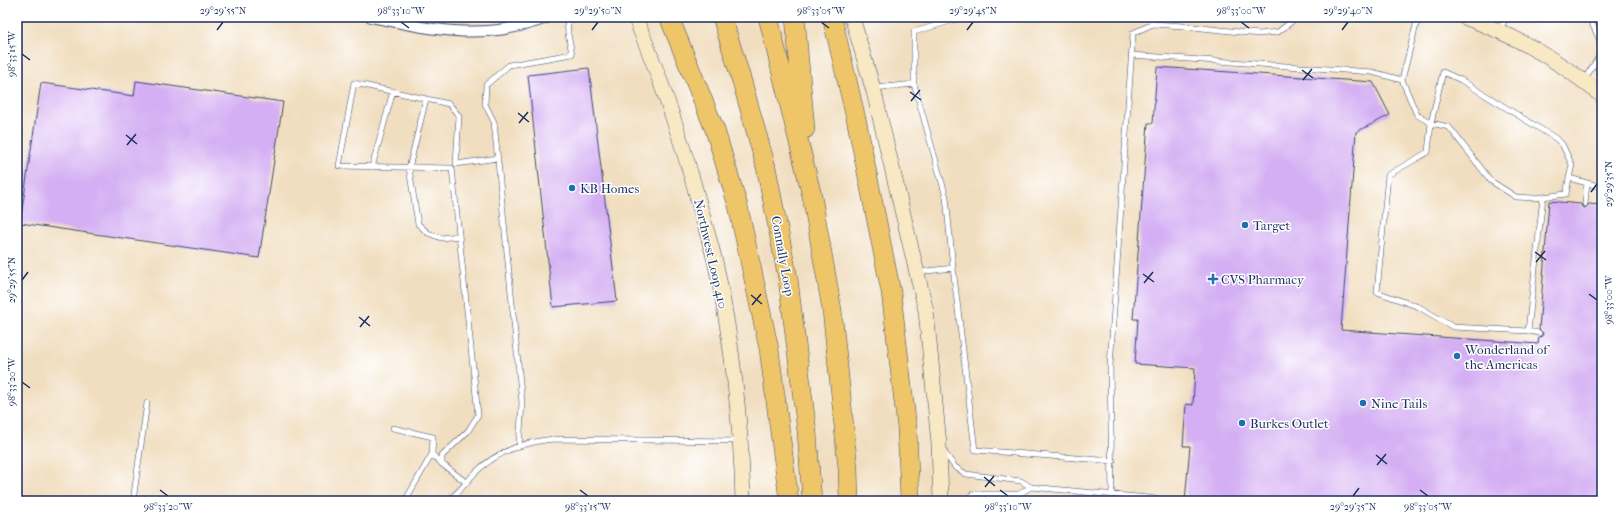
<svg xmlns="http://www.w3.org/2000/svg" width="1619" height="518" font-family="'IM FELL French Canon',serif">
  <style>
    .building { fill: #d4aff3 }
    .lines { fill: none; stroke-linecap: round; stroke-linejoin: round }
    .lane-casing { stroke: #3b496d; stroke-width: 6 }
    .street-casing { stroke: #3b496d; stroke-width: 12 }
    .secondary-casing { stroke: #3b496d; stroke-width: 16 }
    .highway-casing { stroke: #3b496d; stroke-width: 20 }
    .lane { stroke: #fff; stroke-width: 5 }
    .street { stroke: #fff; stroke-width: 10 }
    .secondary { stroke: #f8e8c3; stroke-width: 15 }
    .highway { stroke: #eec569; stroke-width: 19 }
    .ticks { fill: none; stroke: #1b2f5e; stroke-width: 1.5 }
    .poi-dot { fill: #1f6fb2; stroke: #fff; stroke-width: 1.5 }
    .labels { text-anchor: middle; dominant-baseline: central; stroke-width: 3; stroke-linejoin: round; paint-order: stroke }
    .poi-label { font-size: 13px; fill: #1b2f5e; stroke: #fff; text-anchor: start }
    .street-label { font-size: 13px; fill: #1b2f5e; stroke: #fff }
    .neatline { fill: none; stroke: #1b2f5e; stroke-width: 1.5 }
    .ticks-label { font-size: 10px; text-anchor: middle; fill: #1b2f5e }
  </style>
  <rect width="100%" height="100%" fill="#fff"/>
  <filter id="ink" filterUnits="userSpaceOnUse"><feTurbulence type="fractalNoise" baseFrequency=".025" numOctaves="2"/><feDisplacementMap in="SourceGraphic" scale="8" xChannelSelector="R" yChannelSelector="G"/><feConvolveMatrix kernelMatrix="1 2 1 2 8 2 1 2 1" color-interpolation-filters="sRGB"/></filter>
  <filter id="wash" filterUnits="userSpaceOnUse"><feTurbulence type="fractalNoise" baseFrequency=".012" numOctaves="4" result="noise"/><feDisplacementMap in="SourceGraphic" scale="16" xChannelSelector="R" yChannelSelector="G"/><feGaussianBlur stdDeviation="0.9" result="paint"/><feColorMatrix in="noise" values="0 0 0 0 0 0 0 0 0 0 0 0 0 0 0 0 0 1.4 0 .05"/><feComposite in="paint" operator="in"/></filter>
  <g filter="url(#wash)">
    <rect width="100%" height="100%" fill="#f1dec0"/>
    <g id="blocks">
      <path class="building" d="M1157,67L1373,82L1390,115L1356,132L1341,330L1538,344L1539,337L1542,336L1543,333L1539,329L1549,201L1581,204L1582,207L1585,208L1589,204L1602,205V501H1185L1190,446H1183L1186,404L1193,405L1195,368L1135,364L1138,319H1133L1148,123H1153Z
        M589,68L617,301L553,307L528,75Z
        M136,81L283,102L259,258L20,223L41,83L134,96Z"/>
    </g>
  </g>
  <g filter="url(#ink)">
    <use href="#blocks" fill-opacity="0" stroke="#3b496d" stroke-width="1"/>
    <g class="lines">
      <defs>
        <path id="lane" d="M1418,17L1402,80L1417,115L1431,123L1449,127L1491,181L1516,197L1534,198L1566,194L1569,178
          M1589,17L1602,45
          M954,20L914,32V84L946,197L953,268L975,450L1113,461
          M1500,30L1506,17
          M1131,55L1372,72L1402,80
          M1584,80L1602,52
          M875,88L914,84
          M426,99L409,168L418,224L428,233L441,238L459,236
          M372,167L393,91
          M1543,197L1528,331L1453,327L1419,307L1377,292L1388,175L1428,152L1431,123L1443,72L1461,80L1555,138L1562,144L1572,165L1569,178L1602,187
          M1585,204L1587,183
          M918,272L953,268
          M1528,331L1539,333
          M393,428L433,437L432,454L405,501
          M519,446L522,403L494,122L485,104L486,85L509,65L572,54L568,34L567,17
          M944,452L955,467L966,474L1021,481L1031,487L1148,498L1169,501
          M432,454L442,464L467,483
          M442,464V456L468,431L478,415L452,168L339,166L354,83L449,104L459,116L456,164L498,158
          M1112,494L1110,366L1133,33L1153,24L1183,26L1259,34L1278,32L1291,22L1293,17
          M133,501L147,403
          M448,501C458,493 465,484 473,475C495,452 523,442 553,439L738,441
          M964,501L973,494H1019L1031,487"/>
        <path id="street" d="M371,17C434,30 485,42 549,17"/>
        <path id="secondary" d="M635,17C662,81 684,147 702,214C707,233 713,251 717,270C733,346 741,424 743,501
          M852,17L874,92L926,311L939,444L941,501
          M1464,17C1514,35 1562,62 1602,96"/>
        <path id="highway" d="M669,17L715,130L738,206L769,349L789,501
          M722,17L743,85L766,167L788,279L807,432L812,501
          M768,17L812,196L832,310L841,396L848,469L849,501
          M795,17L805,129
          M832,17L857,123L891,292L907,428L910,501"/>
      </defs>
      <use href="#lane" class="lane-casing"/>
      <use href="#street" class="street-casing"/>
      <use href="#secondary" class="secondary-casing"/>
      <use href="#highway" class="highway-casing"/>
      <use href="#lane" class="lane"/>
      <use href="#street" class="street"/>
      <use href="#secondary" class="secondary"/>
      <use href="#highway" class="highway"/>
    </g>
  </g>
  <path class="ticks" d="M401,22L409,28M821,22L829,28M1241,22L1249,28M217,30L223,22M592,30L598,22M967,30L973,22M1342,30L1348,22M22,54L30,60M1302,70L1313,78M1303,80L1312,69M910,92L921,100M911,101L920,90M518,113L529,122M519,123L528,112M126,135L137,144M127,145L136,134M1591,192L1597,184M1535,252L1546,260M1536,262L1545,251M1143,274L1154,282M22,280L28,272M1144,283L1153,272M1589,294L1597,300M751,295L762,304M752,305L761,294M359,317L370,326M360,327L369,316M22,382L30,388M1376,455L1387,464M1377,465L1386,454M984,477L995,486M985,487L994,476M160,490L168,496M580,490L588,496M1000,490L1008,496M1420,490L1428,496M1353,496L1359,488"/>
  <g class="poi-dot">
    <circle cx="572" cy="188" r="4"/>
    <circle cx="1245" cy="225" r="4"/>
    <path d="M1211 273h4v4h4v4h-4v4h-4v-4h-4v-4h4z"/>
    <circle cx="1457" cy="356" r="4"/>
    <circle cx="1363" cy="403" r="4"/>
    <circle cx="1242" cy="423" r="4"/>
  </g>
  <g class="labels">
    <g class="poi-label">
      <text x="580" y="188">KB Homes</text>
      <text x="1253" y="225">Target</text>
      <text x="1221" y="279">CVS Pharmacy</text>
      <text x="1465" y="349">Wonderland of<tspan x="1465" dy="15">the Americas</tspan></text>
      <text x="1371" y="403">Nine Tails</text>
      <text x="1250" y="423">Burkes Outlet</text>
    </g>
    <g class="street-label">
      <text transform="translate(711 254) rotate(77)">Northwest Loop 410</text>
      <text transform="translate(783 256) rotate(80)">Connally Loop</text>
    </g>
  </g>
  <rect width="1619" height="518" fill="none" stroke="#fff" stroke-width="44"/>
  <rect x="22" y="22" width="1575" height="474" class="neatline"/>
  <g class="ticks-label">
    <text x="223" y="14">29°29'55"N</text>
    <text x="401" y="14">98°33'10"W</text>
    <text x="598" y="14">29°29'50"N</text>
    <text x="821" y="14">98°33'05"W</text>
    <text x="973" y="14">29°29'45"N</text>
    <text x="1241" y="14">98°33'00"W</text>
    <text x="1348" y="14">29°29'40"N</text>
    <text transform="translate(11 54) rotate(-90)" y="4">98°33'15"W</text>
    <text transform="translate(1608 184) rotate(-90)" y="4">29°29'35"N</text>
    <text transform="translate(11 280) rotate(-90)" y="4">29°29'55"N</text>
    <text transform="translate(1608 300) rotate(-90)" y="4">98°33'00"W</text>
    <text transform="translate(11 382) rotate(-90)" y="4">98°33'20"W</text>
    <text x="168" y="510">98°33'20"W</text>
    <text x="588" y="510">98°33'15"W</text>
    <text x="1008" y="510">98°33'10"W</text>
    <text x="1353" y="510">29°29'35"N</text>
    <text x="1428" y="510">98°33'05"W</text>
  </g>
</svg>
